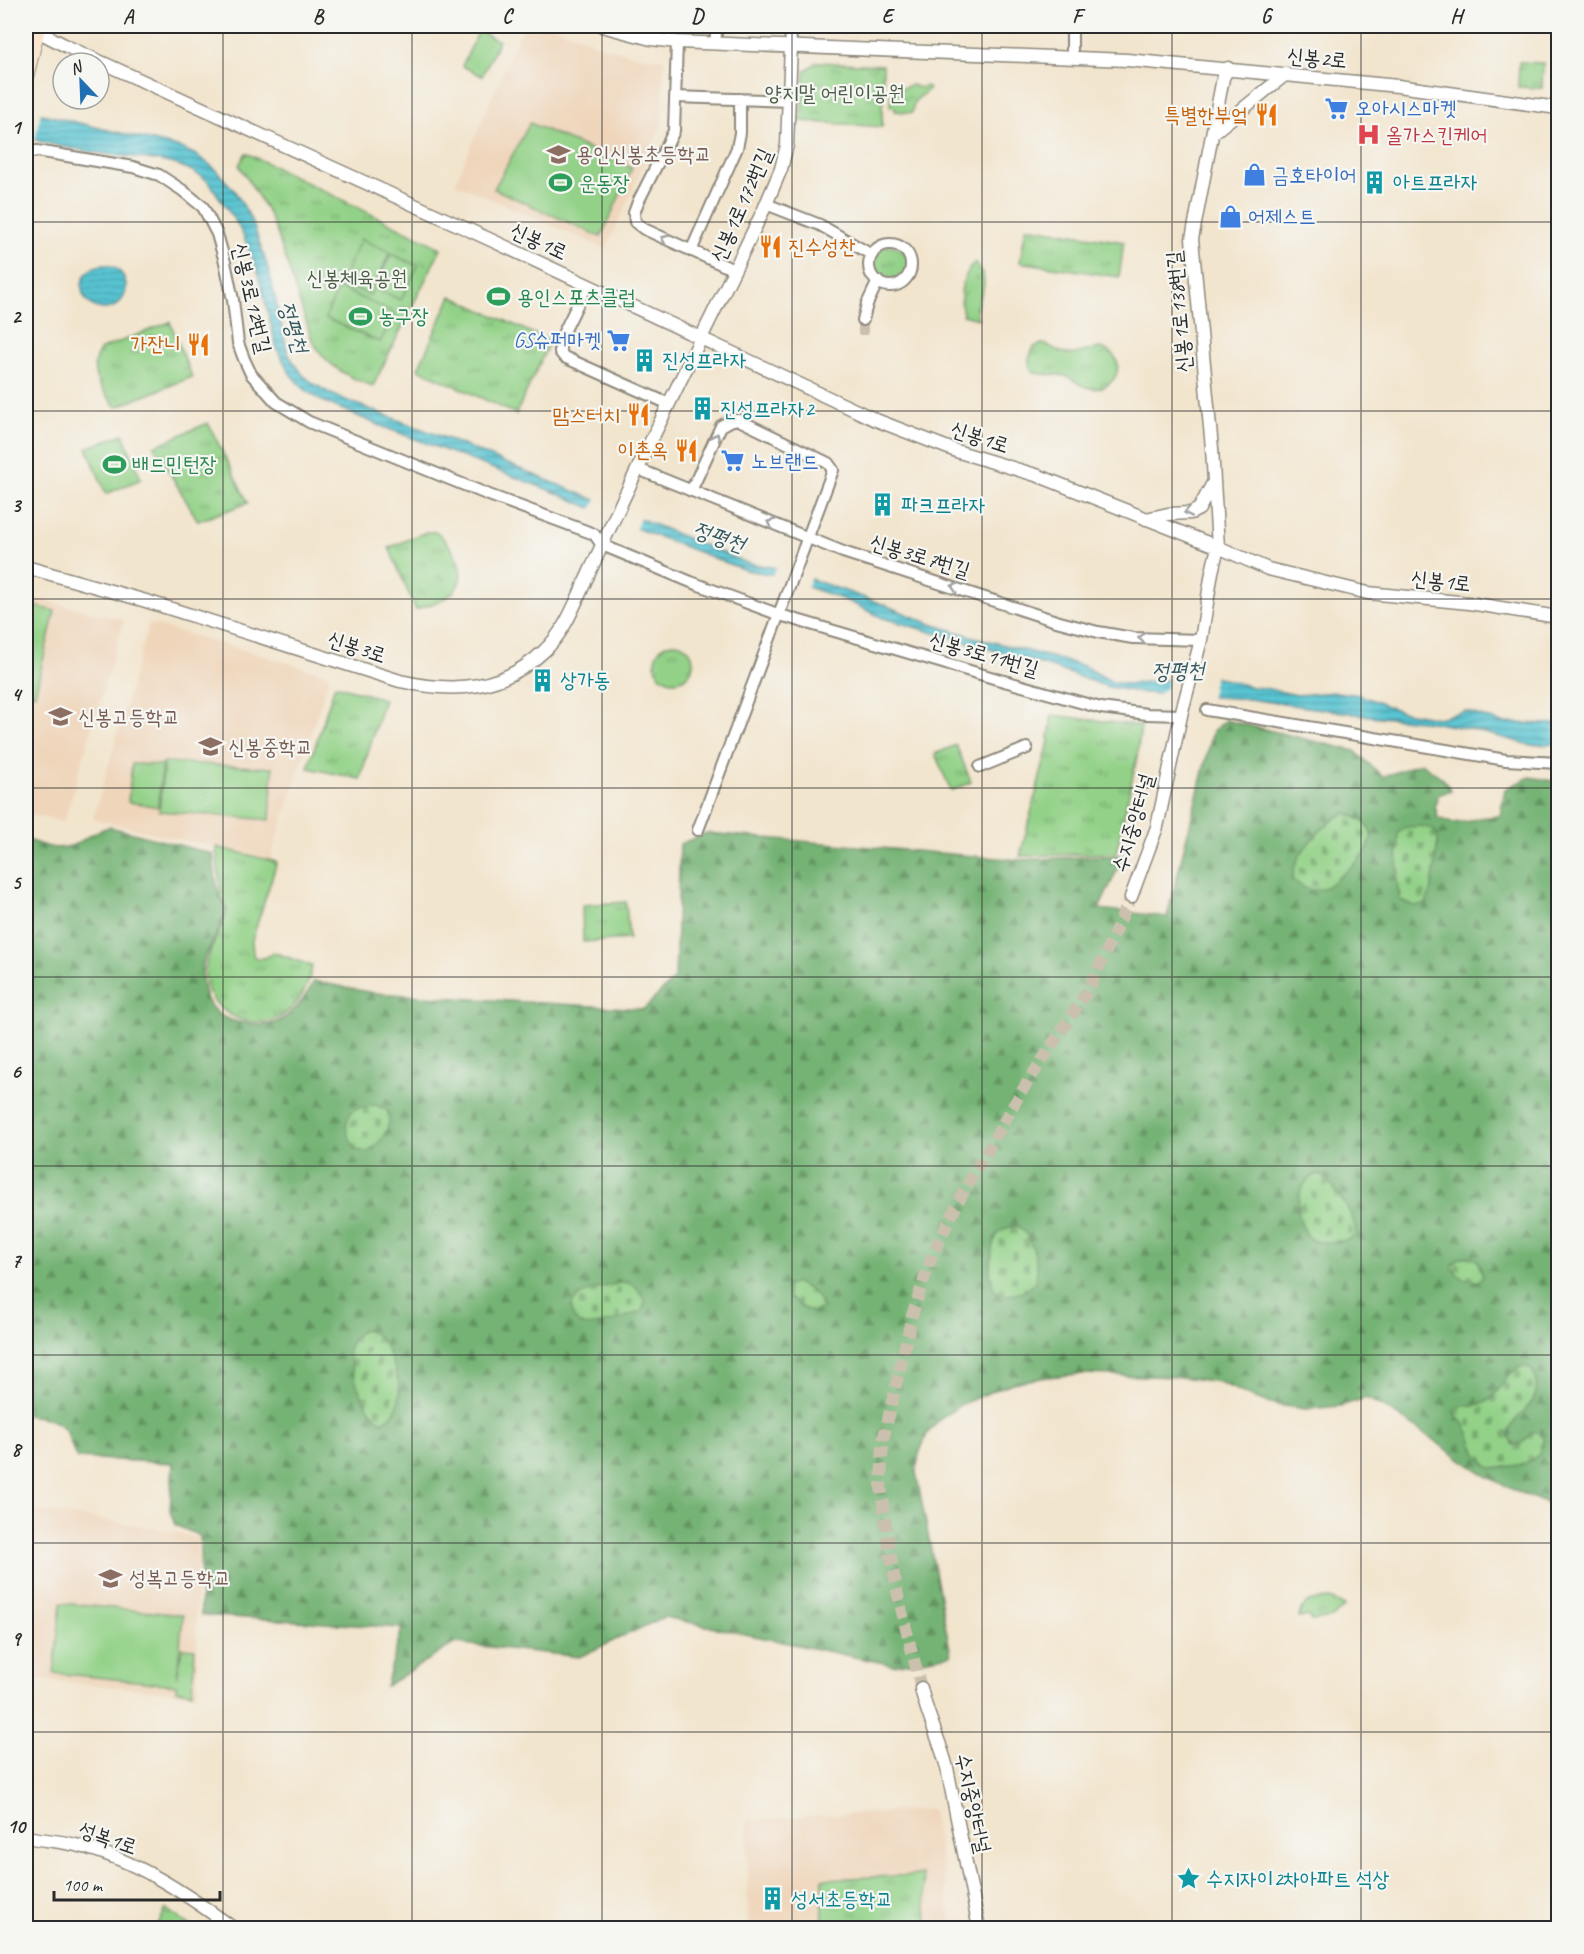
<svg xmlns="http://www.w3.org/2000/svg" width="1584" height="1954" font-family="Caveat,'Poor Story',sans-serif">
  <style>
    .built { fill: #efd6bb }
    .grass { fill: url(#grass-tufts); stroke: #5e7e59; stroke-width: 1.5 }
    .forest { fill: url(#forest-firs); stroke: #506f50; stroke-width: 1.5 }
    .cemetery { fill: url(#cemetery-stones); stroke: #5e7e59; stroke-width: 1.5 }
    .garden { fill: #92d187; stroke: #5e7e59; stroke-width: 1.5 }
    .water { fill: url(#water-rules); stroke: #42787e; stroke-width: 1.5 }
    .pier { fill: #f2e5ce }
    .lines { fill: none; stroke-linecap: round; stroke-linejoin: round }
    .minor-tunnel { stroke: #cac0ad; stroke-width: 10; stroke-dasharray: 10 5; stroke-linecap: butt }
    .tertiary-tunnel { stroke: #cac0ad; stroke-width: 12; stroke-dasharray: 12 6; stroke-linecap: butt }
    .minor-casing { stroke: #8e887c; stroke-width: 14 }
    .tertiary-casing { stroke: #8e887c; stroke-width: 15 }
    .secondary-casing { stroke: #8e887c; stroke-width: 16 }
    .minor { stroke: #fff; stroke-width: 10 }
    .tertiary { stroke: #fff; stroke-width: 12 }
    .secondary { stroke: #fbe5cf; stroke-width: 14 }
    .oneway { stroke: #a0a0a0 }
    .grid { fill: none; stroke: #2b2b2b; stroke-width: 1.5; stroke-opacity: 0.55 }
    .labels { text-anchor: middle; dominant-baseline: central; stroke-width: 4.5; stroke-linejoin: round; paint-order: stroke }
    .street-label { font-size: 21px; fill: #2b2b2b; stroke: #f6f6f2 }
    .park-label { font-size: 21px; fill: #4a5d47; stroke: #f6f6f2 }
    .shop-label { font-size: 21px; fill: #366cbe; stroke: #f6f6f2; text-anchor: start }
    .food-label { font-size: 21px; fill: #c56008; stroke: #f6f6f2; text-anchor: end }
    .health-label { font-size: 21px; fill: #be3a42; stroke: #f6f6f2; text-anchor: start }
    .education-label { font-size: 21px; fill: #785e54; stroke: #f6f6f2; text-anchor: start }
    .culture-label { font-size: 21px; fill: #0d838f; stroke: #f6f6f2; text-anchor: start }
    .leisure-label { font-size: 21px; fill: #27864d; stroke: #f6f6f2; text-anchor: start }
    .water-label { font-size: 22px; font-style: italic; fill: #38595d; stroke: #f6f6f2 }
    .neatline { fill: none; stroke: #2b2b2b; stroke-width: 2 }
    .grid-label { font-size: 20px; text-anchor: middle; font-weight: bold; fill: #2b2b2b }
  </style>
  <defs>
    <pattern id="grass-tufts" width="24" height="20" patternUnits="userSpaceOnUse" patternTransform="scale(1.5)"><rect width="24" height="20" fill="#92d187"/><path d="M3 7l-1-3M5 7V3M7 7l1-3M15 17l-1-3M17 17v-4M19 17l1-3" fill="none" stroke="#77aa6f"/></pattern>
    <pattern id="forest-firs" width="22" height="20" patternUnits="userSpaceOnUse" patternTransform="scale(1.5)"><rect width="22" height="20" fill="#75b374"/><path d="M5 1l3.5 6h-7zM16 11l3.5 6h-7z" fill="#60925f"/></pattern>
    <pattern id="cemetery-stones" width="16" height="16" patternUnits="userSpaceOnUse" patternTransform="scale(1.5)"><rect width="16" height="16" fill="#92d187"/><path d="M2 7V4a2 2 0 0 1 4 0v3zM10 15v-3a2 2 0 0 1 4 0v3z" fill="#77aa6f"/></pattern>
    <pattern id="water-rules" width="6" height="5" patternUnits="userSpaceOnUse" patternTransform="scale(1.5)"><rect width="6" height="5" fill="#58c4d2"/><path d="M0 2.5h6" fill="none" stroke="#499fab"/></pattern>
  </defs>
  <rect width="100%" height="100%" fill="#f6f6f2"/>
  <filter id="ink" filterUnits="userSpaceOnUse"><feTurbulence type="fractalNoise" baseFrequency=".0167" numOctaves="2"/><feDisplacementMap in="SourceGraphic" scale="12" xChannelSelector="R" yChannelSelector="G"/><feConvolveMatrix kernelMatrix="1 2 1 2 8 2 1 2 1" color-interpolation-filters="sRGB"/></filter>
  <filter id="wash" filterUnits="userSpaceOnUse"><feTurbulence type="fractalNoise" baseFrequency=".008" numOctaves="4" result="noise"/><feDisplacementMap in="SourceGraphic" scale="24" xChannelSelector="R" yChannelSelector="G"/><feGaussianBlur stdDeviation="1.35" result="paint"/><feColorMatrix in="noise" values="0 0 0 0 0 0 0 0 0 0 0 0 0 0 0 0 0 1.4 0 .05"/><feComposite in="paint" operator="in"/></filter>
  <g filter="url(#wash)">
    <rect width="100%" height="100%" fill="#f2e5ce"/>
    <path class="built" d="M523,26H553L601,46L637,56L664,59L662,125L606,249L455,183Z
      M26,596L124,620L64,822L26,814Z
      M149,623L330,675L270,860L93,819Z
      M26,1509L161,1529L198,1538L196,1617L198,1695L26,1678Z
      M932,1809L953,1928H748L747,1820Z"/>
    <path class="grass" d="M817,62L883,65L882,127L800,121L805,71Z
      M1519,62L1543,63L1542,88L1518,87Z
      M911,85L920,88L927,86L929,89L914,102L912,113L895,111V107H890L891,88L900,89Z
      M246,153L441,248L373,386C347,377 326,366 312,340L278,236L269,214L239,165Z
      M1026,227L1124,242L1119,277L1020,262Z
      M871 265a19 19 0 1 1 38 0a19 19 0 1 1-38 0Z
      M975,262C997,290 970,297 978,319L963,315C959,294 960,279 975,262Z
      M451,296L550,341L516,414L418,369Z
      M170,322L192,377L116,407C101,389 85,371 101,349Z
      M1042,344C1051,345 1056,351 1064,353C1084,360 1099,334 1117,360C1121,379 1105,393 1086,387C1078,385 1073,378 1065,376C1055,373 1043,376 1033,372C1026,364 1029,356 1034,347Z
      M208,423L248,503L198,521L154,446Z
      M426,532H437C454,548 475,578 447,597C438,603 425,606 416,610L389,548Z
      M655 662a19 19 0 1 1 38 0a19 19 0 1 1-38 0Z
      M335,685L384,699L360,779L308,768Z
      M1052,715L1141,726L1137,757L1116,853L1020,856L1048,746Z
      M956,745L971,782L951,791L935,754Z
      M216,847L277,862L252,940L253,955L257,959C264,958 269,957 273,952L312,966C309,986 298,1008 278,1018C248,1032 207,1010 205,977C204,953 221,934 227,912L226,905L221,897Z
      M626,902L629,939L583,942L582,905Z
      M1330,1599L1345,1606L1332,1618L1311,1621L1310,1616L1299,1618C1300,1600 1316,1600 1330,1599Z
      M923,1875L928,1928H823L822,1879Z
      M166,1909L193,1928H156Z"/>
    <path class="forest" d="M1226,720L1355,751L1383,777L1421,763L1441,777L1451,790L1438,795L1435,805L1438,818L1451,823L1466,822L1479,818L1500,816L1505,789L1530,777L1558,782V1505C1482,1489 1434,1431 1366,1398L1340,1406L1306,1409L1277,1405L1252,1397L1219,1382L1181,1377L1080,1374L1047,1377L1012,1383L983,1395L960,1405L938,1421L927,1434L919,1454L916,1472L951,1655L893,1665L664,1617L579,1657L455,1643L386,1686L402,1628L201,1615L200,1536L175,1525L170,1511L173,1463L77,1458C71,1450 71,1438 66,1431C56,1418 40,1417 26,1415V839C42,846 59,852 76,844C88,837 96,830 110,827L213,854C214,867 215,882 219,895C221,901 226,905 225,912C223,928 211,943 205,958C199,973 202,997 214,1010C223,1021 247,1024 261,1025C287,1025 303,1002 314,981L373,993L644,1009L675,978L680,844L707,833L1020,860L1124,855L1099,909L1167,917L1213,731Z"/>
    <path class="cemetery" d="M1345,813C1388,827 1371,852 1345,872C1335,880 1327,890 1314,890C1306,890 1299,885 1293,880C1291,855 1324,824 1345,813Z
      M1420,826C1431,828 1437,828 1438,840L1432,888L1426,904L1413,906L1400,900L1397,882L1398,833L1407,827Z
      M375,1105L387,1110C394,1126 381,1142 368,1152L356,1150C347,1135 341,1124 354,1109Z
      M1314,1175L1323,1176C1335,1188 1357,1217 1356,1235C1345,1244 1328,1242 1314,1242C1295,1226 1291,1190 1314,1175Z
      M1016,1226C1031,1232 1040,1264 1036,1279C1033,1287 1027,1291 1019,1293C1012,1295 1002,1296 996,1291C986,1281 990,1243 999,1233C1004,1228 1009,1227 1016,1226Z
      M1468,1256L1477,1260L1483,1276L1478,1281C1465,1281 1458,1277 1452,1266L1458,1259Z
      M625,1282C636,1285 641,1291 645,1302L642,1311C629,1316 596,1328 583,1325C578,1324 575,1320 573,1315C563,1291 610,1286 625,1282Z
      M795,1283C807,1287 819,1295 823,1308L813,1312L801,1307L789,1298L786,1287Z
      M363,1330C367,1331 373,1332 376,1335C384,1341 387,1350 391,1359C400,1381 408,1409 382,1422C361,1407 353,1375 348,1351L353,1338Z
      M1524,1366C1539,1369 1539,1391 1532,1402C1523,1415 1500,1427 1513,1445L1521,1444L1531,1433H1538L1543,1438C1545,1466 1512,1467 1490,1468C1469,1451 1477,1444 1465,1426C1461,1420 1456,1417 1454,1410C1465,1402 1476,1408 1486,1402C1503,1391 1505,1371 1524,1366Z"/>
    <path class="garden" d="M479,31L499,41L482,76L462,66Z
      M530,123L632,168L601,237L494,189Z
      M361,239L390,252L370,295L341,283Z
      M391,254L418,266L401,300L375,288Z
      M339,288L395,313L380,342L325,318Z
      M123,434L141,479L106,494L87,448Z
      M26,604L55,611L35,694L26,691Z
      M164,762L273,768L270,820L159,811Z
      M132,764L162,765L158,807L128,802Z
      M61,1603L183,1615L177,1677L182,1648L195,1649L192,1692L176,1690V1685L54,1673Z"/>
    <path class="water" d="M26,110L181,148L196,155L213,167L234,190L243,205L252,221L269,271L288,354L303,375L314,384L331,394L348,401L448,439L747,563L782,569L885,605L928,623L974,637L1084,666L1112,682L1128,684L1161,680L1183,681L1216,677L1252,687L1264,688L1297,695L1336,692L1360,695L1400,711L1438,718L1465,711L1502,723L1558,724V744L1530,745L1470,729L1431,722L1370,716L1249,699L1145,693L1108,687L1051,667L883,618L845,600L770,574L745,570L638,529L559,494L381,426L320,400L303,388L291,375L277,349L257,270L244,237L236,222L209,182C182,159 145,159 112,155C83,151 53,146 26,137Z
      M82 287a22 22 0 1 1 44 0a22 22 0 1 1-44 0Z"/>
    <path class="pier" d="M26,107L41,111L34,143L26,140Z
      M599,497L641,514L635,531L590,511Z
      M778,565L811,576L807,589L771,577Z
      M1215,674L1210,700L1155,697L1166,688L1169,677L1183,678Z"/>
  </g>
  <g filter="url(#ink)">
    <g class="lines">
      <path class="minor-tunnel" d="M863,335V320"/>
      <path class="tertiary-tunnel" d="M921,1688L898,1596L887,1535L881,1486L883,1441L912,1316L933,1253L962,1195L1020,1094L1090,987L1131,897"/>
      <defs>
        <path id="minor" d="M790,26L791,45
          M677,42L674,131L638,202L634,213L635,222L644,229L734,270
          M715,43L717,26
          M1072,58V26
          M675,97L789,101
          M26,153L37,151L133,167L159,175L182,190L203,207L217,234L225,262L233,300L238,343L244,359L251,374L276,402L309,422L489,495L594,534L602,545L691,582L780,615L997,679L1101,708L1147,714L1181,715
          M766,204L820,225L872,255
          M869 265a21 21 0 1 1 42 0a21 21 0 1 1-42 0Z
          M691,251L737,148L740,133V99
          M587,285L560,340V352L564,357L669,404
          M863,320L867,304L878,281
          M638,469L843,552L1056,621L1098,632L1133,638L1201,640
          M691,491L721,426L732,420H739L828,463L833,470L698,830
          M1207,710L1506,760L1558,763
          M980,767L1027,748"/>
        <path id="tertiary" d="M28,26L68,47L491,240L876,420L956,451L1039,476L1218,547L1268,569L1368,593L1469,603L1558,617
          M602,26L651,39L677,42L1127,60L1398,86L1558,108
          M1213,133L1286,74
          M1146,519L1168,514L1191,513L1199,509L1213,483
          M26,567L146,601L400,681C453,693 502,691 544,651C564,633 574,606 585,582C600,550 614,518 629,487C673,394 719,302 764,209L781,169L787,145L791,45
          M1131,897L1157,827L1182,711L1201,640L1212,572L1218,547L1212,448L1192,239L1223,78L1228,68
          M921,1688C927,1716 940,1740 947,1768L979,1928
          M26,1837C42,1840 59,1841 76,1845C135,1859 185,1893 233,1928"/>
        <path id="secondary" d="M26,78L37,32"/>
      </defs>
      <use href="#minor" class="minor-casing"/>
      <use href="#tertiary" class="tertiary-casing"/>
      <use href="#secondary" class="secondary-casing"/>
      <use href="#minor" class="minor"/>
      <use href="#tertiary" class="tertiary"/>
      <use href="#secondary" class="secondary"/>
    </g>
    <defs><path id="oneway-chevron" d="M-2-3.5L2.5 0L-2 3.5" fill="none" stroke-width="1.6" stroke-linecap="round" stroke-linejoin="round" transform="scale(1.5)"/></defs>
    <g class="oneway">
      <use href="#oneway-chevron" transform="translate(665 239) rotate(-156)"/>
      <use href="#oneway-chevron" transform="translate(716 437) rotate(-64)"/>
      <use href="#oneway-chevron" transform="translate(1188 512) rotate(169)"/>
      <use href="#oneway-chevron" transform="translate(771 523) rotate(-158)"/>
      <use href="#oneway-chevron" transform="translate(955 587) rotate(-163)"/>
      <use href="#oneway-chevron" transform="translate(1142 638) rotate(-178)"/>
    </g>
  </g>
  <path class="grid" d="M223,26V1928M412,26V1928M602,26V1928M792,26V1928M982,26V1928M1172,26V1928M1361,26V1928M26,222H1558M26,411H1558M26,599H1558M26,788H1558M26,977H1558M26,1166H1558M26,1355H1558M26,1543H1558M26,1732H1558"/>
  <defs>
    <symbol id="supermarket-bare" viewBox="-9 -9 18 18"><path d="M-6-5.5h2.5l.6 2H6L4.5 2H-2.5L-4.4-4H-6ZM-1.5 3.2a1.3 1.3 0 1 0 .1 0ZM3 3.2a1.3 1.3 0 1 0 .1 0Z" fill="#3f7fe0" stroke="#f6f6f2" stroke-width="2.5" paint-order="stroke"/></symbol>
    <symbol id="restaurant-bare" viewBox="-9 -9 18 18"><path d="M-5-6h1v4h1v-4h1v4h1v-4h1v5L-1.5 .5V6h-2V.5L-5-1ZM5-6V6H3V1.5H1.5Q1.5-4 5-6Z" fill="#e8710a" stroke="#f6f6f2" stroke-width="2.5" paint-order="stroke"/></symbol>
    <symbol id="hospital-bare" viewBox="-9 -9 18 18"><path d="M-5-5h3v3.5h4V-5h3V5h-3V1.5h-4V5h-3Z" fill="#e0444e" stroke="#f6f6f2" stroke-width="2.5" paint-order="stroke"/></symbol>
    <symbol id="school-bare" viewBox="-9 -9 18 18"><path d="M0-5L7-2L0 1L-7-2ZM-4 1L0 2.5L4 1V4Q0 6-4 4Z" fill="#8d6e63" stroke="#f6f6f2" stroke-width="2.5" paint-order="stroke"/></symbol>
    <symbol id="shop-bare" viewBox="-9 -9 18 18"><path d="M-5-2.5h2.3a2.7 3.5 0 0 1 5.4 0H5L5.5 6h-11ZM-1.5-2.5h3a1.5 2.3 0 0 0-3 0Z" fill="#3f7fe0" stroke="#f6f6f2" stroke-width="2.5" paint-order="stroke"/></symbol>
    <symbol id="building-bare" viewBox="-9 -9 18 18"><path d="M-4-6H4V6H1V3H-1V6H-4ZM-2.5-4.3h1.7v1.8h-1.7ZM.8-4.3h1.7v1.8H.8ZM-2.5-1h1.7V.8h-1.7ZM.8-1h1.7V.8H.8Z" fill="#0f9aa8" stroke="#f6f6f2" stroke-width="2.5" paint-order="stroke"/></symbol>
    <symbol id="stadium-bare" viewBox="-9 -9 18 18"><path d="M0-5a6.5 5 0 1 0 0 10a6.5 5 0 1 0 0-10ZM-3.5-1.8h7v3.6h-7Z" fill="#2e9e5b" stroke="#f6f6f2" stroke-width="2.5" paint-order="stroke"/></symbol>
    <symbol id="sight-bare" viewBox="-9 -9 18 18"><path d="M0-6L1.8-2.2L6-1.7L2.9 1.2L3.7 5.4L0 3.3L-3.7 5.4L-2.9 1.2L-6-1.7L-1.8-2.2Z" fill="#0f9aa8" stroke="#f6f6f2" stroke-width="2.5" paint-order="stroke"/></symbol>
  </defs>
  <g fill-rule="evenodd">
    <use href="#supermarket-bare" x="1320" y="92" width="33" height="33"/>
    <use href="#restaurant-bare" x="1250" y="98" width="33" height="33"/>
    <use href="#hospital-bare" x="1352" y="118" width="33" height="33"/>
    <use href="#school-bare" x="542" y="138" width="33" height="33"/>
    <use href="#shop-bare" x="1238" y="158" width="33" height="33"/>
    <use href="#building-bare" x="1358" y="166" width="33" height="33"/>
    <use href="#stadium-bare" x="544" y="166" width="33" height="33"/>
    <use href="#shop-bare" x="1214" y="200" width="33" height="33"/>
    <use href="#restaurant-bare" x="754" y="230" width="33" height="33"/>
    <use href="#stadium-bare" x="482" y="280" width="33" height="33"/>
    <use href="#stadium-bare" x="344" y="300" width="33" height="33"/>
    <use href="#supermarket-bare" x="602" y="324" width="33" height="33"/>
    <use href="#restaurant-bare" x="182" y="328" width="33" height="33"/>
    <use href="#building-bare" x="628" y="344" width="33" height="33"/>
    <use href="#building-bare" x="686" y="392" width="33" height="33"/>
    <use href="#restaurant-bare" x="622" y="398" width="33" height="33"/>
    <use href="#restaurant-bare" x="670" y="434" width="33" height="33"/>
    <use href="#supermarket-bare" x="716" y="444" width="33" height="33"/>
    <use href="#stadium-bare" x="98" y="448" width="33" height="33"/>
    <use href="#building-bare" x="866" y="488" width="33" height="33"/>
    <use href="#building-bare" x="526" y="664" width="33" height="33"/>
    <use href="#school-bare" x="44" y="700" width="33" height="33"/>
    <use href="#school-bare" x="194" y="730" width="33" height="33"/>
    <use href="#school-bare" x="94" y="1562" width="33" height="33"/>
    <use href="#sight-bare" x="1172" y="1862" width="33" height="33"/>
    <use href="#building-bare" x="756" y="1882" width="33" height="33"/>
  </g>
  <g class="labels">
    <g class="street-label">
      <text transform="translate(1317 58) rotate(5)">신봉2로</text>
      <text transform="translate(741 205) rotate(-66)">신봉1로172번길</text>
      <text transform="translate(539 241) rotate(25)">신봉1로</text>
      <text transform="translate(252 298) rotate(77)">신봉3로12번길</text>
      <text transform="translate(1179 312) rotate(-95)">신봉1로138번길</text>
      <text transform="translate(980 437) rotate(18)">신봉1로</text>
      <text transform="translate(920 556) rotate(17)">신봉3로7번길</text>
      <text transform="translate(1441 581) rotate(6)">신봉1로</text>
      <text transform="translate(357 647) rotate(18)">신봉3로</text>
      <text transform="translate(984 654) rotate(16)">신봉3로11번길</text>
      <text transform="translate(1133 823) rotate(-74)">수지중앙터널</text>
      <text transform="translate(973 1803) rotate(78)">수지중앙터널</text>
      <text transform="translate(108 1838) rotate(19)">성복1로</text>
    </g>
    <g class="park-label">
      <text x="835" y="93">양지말 어린이공원</text>
      <text x="357" y="278">신봉체육공원</text>
    </g>
    <g class="shop-label">
      <text x="1355" y="108">오아시스마켓</text>
      <text x="1272" y="175">금호타이어</text>
      <text x="1248" y="216">어제스트</text>
      <text x="601" y="340" text-anchor="end">GS슈퍼마켓</text>
      <text x="751" y="461">노브랜드</text>
    </g>
    <g class="food-label">
      <text x="1248" y="115">특별한부엌</text>
      <text x="788" y="247" text-anchor="start">진수성찬</text>
      <text x="181" y="344">가잔니</text>
      <text x="620" y="415">맘스터치</text>
      <text x="668" y="450">이촌옥</text>
    </g>
    <g class="health-label">
      <text x="1386" y="135">올가스킨케어</text>
    </g>
    <g class="education-label">
      <text x="576" y="154">용인신봉초등학교</text>
      <text x="78" y="717">신봉고등학교</text>
      <text x="228" y="747">신봉중학교</text>
      <text x="129" y="1578">성복고등학교</text>
    </g>
    <g class="culture-label">
      <text x="1393" y="182">아트프라자</text>
      <text x="662" y="360">진성프라자</text>
      <text x="720" y="409">진성프라자2</text>
      <text x="901" y="505">파크프라자</text>
      <text x="560" y="680">상가동</text>
      <text x="1206" y="1879">수지자이2차아파트 석상</text>
      <text x="791" y="1899">성서초등학교</text>
    </g>
    <g class="leisure-label">
      <text x="579" y="183">운동장</text>
      <text x="517" y="297">용인스포츠클럽</text>
      <text x="378" y="316">농구장</text>
      <text x="132" y="464">배드민턴장</text>
    </g>
    <g class="water-label">
      <text transform="translate(293 327) rotate(72)">정평천</text>
      <text transform="translate(719 537) rotate(18)">정평천</text>
      <text transform="translate(1178 671) rotate(-2)">정평천</text>
    </g>
  </g>
  <rect width="1584" height="1954" fill="none" stroke="#f6f6f2" stroke-width="66"/>
  <g transform="translate(81 81) rotate(337)"><circle r="28" fill="#f6f6f2" stroke="#a5a5a2" stroke-width="1.5"/>
  <path d="M0-4.5L10 22L0 15L-10 22Z" fill="#1f6fb2"/>
  <text y="-9" font-size="16" font-weight="bold" text-anchor="middle" fill="#2b2b2b">N</text>
  </g>
  <path d="M54 1891v9h166v-9" fill="none" stroke="#2b2b2b" stroke-width="3"/>
  <text x="63" y="1891" font-size="18" fill="#2b2b2b" stroke="#f6f6f2" stroke-width="4.5" paint-order="stroke">100 m</text>
  <rect x="33" y="33" width="1518" height="1888" class="neatline"/>
  <g class="grid-label">
    <text x="128" y="23">A</text>
    <text x="318" y="23">B</text>
    <text x="507" y="23">C</text>
    <text x="697" y="23">D</text>
    <text x="887" y="23">E</text>
    <text x="1077" y="23">F</text>
    <text x="1266" y="23">G</text>
    <text x="1456" y="23">H</text>
    <text x="16" y="134">1</text>
    <text x="16" y="323">2</text>
    <text x="16" y="512">3</text>
    <text x="16" y="701">4</text>
    <text x="16" y="889">5</text>
    <text x="16" y="1078">6</text>
    <text x="16" y="1267">7</text>
    <text x="16" y="1456">8</text>
    <text x="16" y="1645">9</text>
    <text x="16" y="1833">10</text>
  </g>
</svg>
